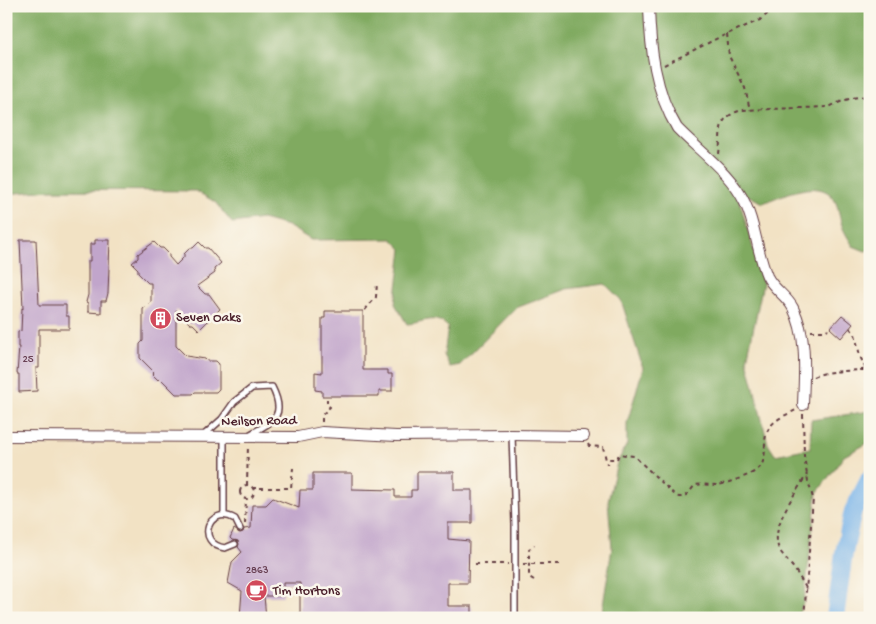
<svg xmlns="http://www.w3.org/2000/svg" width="876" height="624" font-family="'Gochi Hand',sans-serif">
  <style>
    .forest { fill: #80aa61; stroke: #656446 }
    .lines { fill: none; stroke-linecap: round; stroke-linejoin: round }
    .river { stroke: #78b3e9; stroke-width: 18 }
    .building { fill: #c1a5cb }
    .service-casing { stroke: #633c42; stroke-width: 8 }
    .minor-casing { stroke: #633c42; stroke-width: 12 }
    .path { stroke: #633c42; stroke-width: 2; stroke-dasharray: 4 4; stroke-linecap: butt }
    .service { stroke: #fff; stroke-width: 5 }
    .minor { stroke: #fff; stroke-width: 10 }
    .labels { text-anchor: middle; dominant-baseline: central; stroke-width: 5; stroke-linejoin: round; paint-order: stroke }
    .number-label { font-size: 11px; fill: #684053 }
    .poi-label { font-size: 14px; fill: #4a1f2b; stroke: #fbf7ec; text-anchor: start }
    .street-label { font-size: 14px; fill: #4a1f2b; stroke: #fbf7ec }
  </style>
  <rect width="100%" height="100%" fill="#fbf7ec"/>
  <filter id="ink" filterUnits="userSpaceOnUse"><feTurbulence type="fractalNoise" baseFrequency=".02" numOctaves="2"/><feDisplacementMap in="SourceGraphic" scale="10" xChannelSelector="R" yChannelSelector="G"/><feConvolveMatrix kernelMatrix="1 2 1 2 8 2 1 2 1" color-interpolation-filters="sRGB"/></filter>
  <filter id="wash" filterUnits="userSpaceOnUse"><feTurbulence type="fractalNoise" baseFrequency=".0096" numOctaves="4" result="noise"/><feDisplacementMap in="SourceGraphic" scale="20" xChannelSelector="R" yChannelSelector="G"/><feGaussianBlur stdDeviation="1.12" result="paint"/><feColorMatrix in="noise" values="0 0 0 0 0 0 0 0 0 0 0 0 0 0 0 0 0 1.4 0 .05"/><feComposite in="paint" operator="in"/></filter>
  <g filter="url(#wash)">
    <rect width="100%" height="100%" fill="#f2e2c4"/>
    <path class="forest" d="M8,6H870V250L865,251L853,246C849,239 843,231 841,222C839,216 839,209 836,203C825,175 783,195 763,203L747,195L739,199L763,283L747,360L768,444L775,455L810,448L811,420L870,411V442L844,456L817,493L804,601L797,618H601L612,548L608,501L617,463L627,444V423L643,368L621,300L605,284L566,289L516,308L460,365L450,367L444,355L448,327C434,313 424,323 407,324L395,304L402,249L392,239L311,240L288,226L262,219L232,223L215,202L196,191L50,190L6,194Z"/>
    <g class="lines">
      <path class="river" d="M835,618L844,553L853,511L870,478"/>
    </g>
    <g id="blocks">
      <path class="building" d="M20,240H36L39,305H66V316H69V329H39V368H36L37,391L19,392V374H17L19,347H18V332L21,331L22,308L23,309Z
        M95,240H110L108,293L106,301H101V313L88,312V303L86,302L88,295V261H90V244H95Z
        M154,242L160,248H163L169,254V257L176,265L184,257V254L190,248H193L199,242L205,248H208L221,263L214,269L215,273L197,286L205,294H209L220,309L199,330L193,324H190L176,310V346L186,356L205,359L207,361H216L219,364V389L216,392H195L193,394H176L160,378L158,380L152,374L154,372L140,358V344L143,341V309L151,302V283H148L138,273V269L132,263L138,258V254Z
        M325,311H363V370H388V374H392V391H379V396H322V391L315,390V372L322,373V318H325Z
        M842,315L853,324L841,338L830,328Z
        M417,472H454V490H472V523H448V539L469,541L468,583H448V606H472V618H300V583H283V596H264L266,618H240L242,591L228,583L232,562L242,552L238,547L239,544L238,541L232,540L230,538L234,529L240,533L243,532L244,529L251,528L252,505H266L273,498L299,508L300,490H313V473H352V489L395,490V497H411V490H417Z"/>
    </g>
  </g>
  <g filter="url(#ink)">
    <use href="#blocks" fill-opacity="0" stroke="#633c42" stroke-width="1"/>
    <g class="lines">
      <defs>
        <path id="service" d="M204,435L222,419L234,402L252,388L272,387C287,417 273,421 249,435
          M512,435L515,525V618
          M224,515V437
          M235,544L225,548C195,544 208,504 235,519L240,529"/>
        <path id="minor" d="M649,6C650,47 655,92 677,128C699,151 731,173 745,203C756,226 757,253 767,276C773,289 787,296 793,308C808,338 804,373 803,405
          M6,436L298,437L322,432L396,436L512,435L584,436"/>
      </defs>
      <use href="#service" class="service-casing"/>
      <use href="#minor" class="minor-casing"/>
      <path class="path" d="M727,34L729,56L745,88L750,110
        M664,65L718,38L760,20L777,6
        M719,154C722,131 715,118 742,110L829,107C841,101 857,95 870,97
        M365,310L376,297L377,283
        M850,328L855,334L860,356L866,370
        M811,331H825L828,329
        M813,377C831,369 850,372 870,369
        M803,414L804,456L808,481L813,498L804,618
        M322,422V415L330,407L327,405V399
        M588,444L589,446L603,447L607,464H609L610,459H617L619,454L634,456L676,496C685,500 689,492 695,485C703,484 710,485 718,485C725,484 751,475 757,470C770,459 761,443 768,430C773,420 786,415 796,410
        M247,485L248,445
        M240 492a7 7 0 1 1 14 0a7 7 0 1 1-14 0Z
        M252,488H291L293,468
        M245,524L246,499
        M475,564H508
        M523,564H560
        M534,580L529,577V549L535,545
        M806,588C801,580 797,572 791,565C788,560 782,555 779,549C769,527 796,493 807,474"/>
      <use href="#service" class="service"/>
      <use href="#minor" class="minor"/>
    </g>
  </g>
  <defs>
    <symbol id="building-disc" viewBox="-11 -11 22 22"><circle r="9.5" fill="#d1495b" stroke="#fbf7ec"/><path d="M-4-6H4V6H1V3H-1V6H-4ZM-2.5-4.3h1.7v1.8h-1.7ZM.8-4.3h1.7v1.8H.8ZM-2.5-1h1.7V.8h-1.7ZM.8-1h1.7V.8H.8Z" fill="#fff"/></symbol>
    <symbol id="cafe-disc" viewBox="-11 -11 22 22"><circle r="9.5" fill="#d1495b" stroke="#fbf7ec"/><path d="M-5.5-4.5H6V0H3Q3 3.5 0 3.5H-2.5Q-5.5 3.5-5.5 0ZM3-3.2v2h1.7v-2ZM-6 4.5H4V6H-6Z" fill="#fff"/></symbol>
  </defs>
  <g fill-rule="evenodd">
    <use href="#building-disc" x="148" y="306" width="25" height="25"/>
    <use href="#cafe-disc" x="244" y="578" width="25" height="25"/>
  </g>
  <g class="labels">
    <g class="number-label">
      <text x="28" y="360">25</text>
      <text x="257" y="571">2863</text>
    </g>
    <g class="poi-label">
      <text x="176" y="318">Seven Oaks</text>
      <text x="273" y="591">Tim Hortons</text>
    </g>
    <g class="street-label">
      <text transform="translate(259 422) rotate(-1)">Neilson Road</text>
    </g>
  </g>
  <rect width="876" height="624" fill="none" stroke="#fbf7ec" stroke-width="25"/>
</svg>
